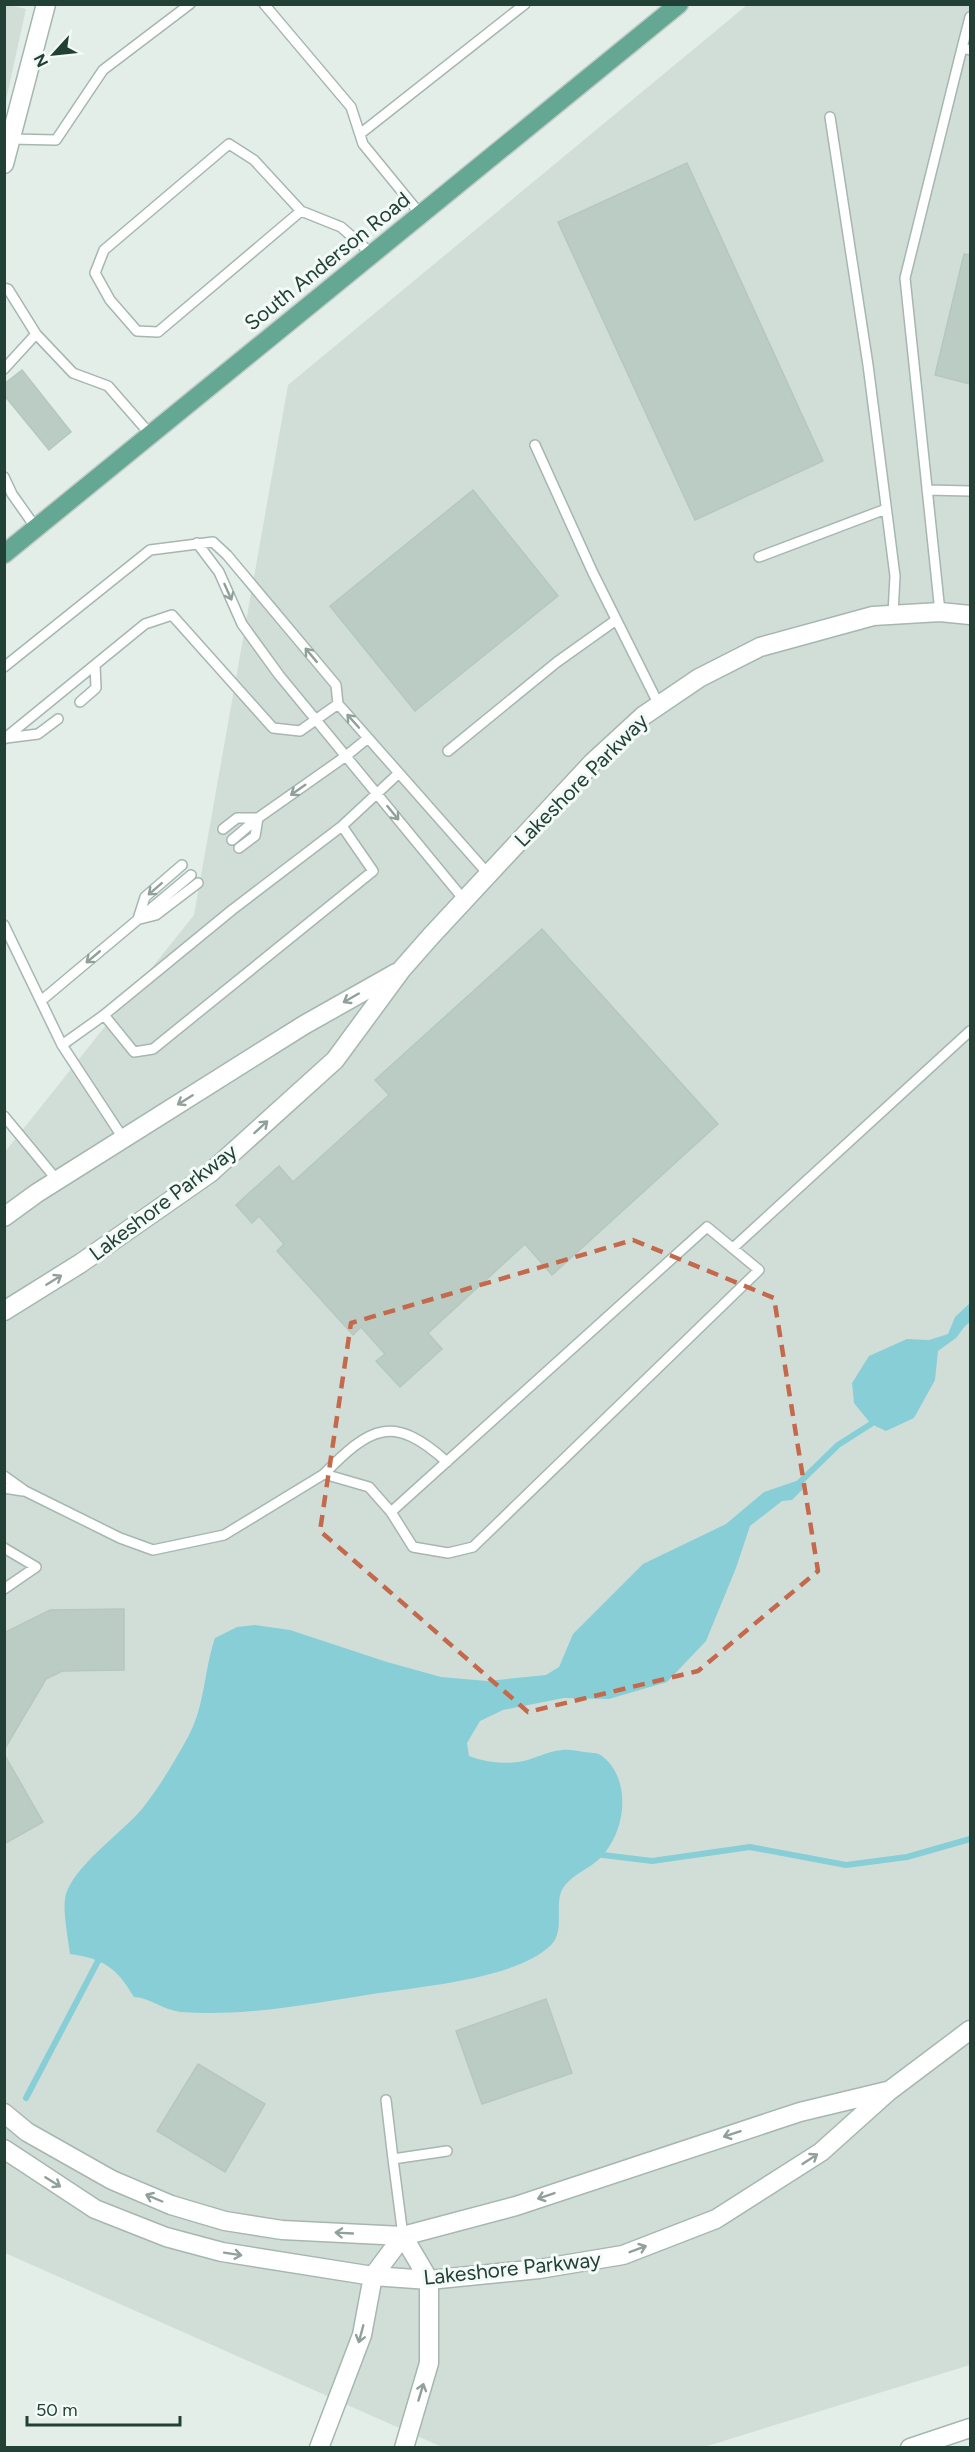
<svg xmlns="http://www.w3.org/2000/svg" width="975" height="2452" font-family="Figtree,sans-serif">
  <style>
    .built { fill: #d1ded8 }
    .water { fill: #87ced7 }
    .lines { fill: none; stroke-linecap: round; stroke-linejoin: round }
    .stream { stroke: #87ced7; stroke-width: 6 }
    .building { fill: #bbccc4; stroke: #b5c8bf; stroke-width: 1.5 }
    .service-casing { stroke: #a5b7b0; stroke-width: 12 }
    .minor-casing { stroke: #a5b7b0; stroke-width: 21 }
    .tertiary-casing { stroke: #a5b7b0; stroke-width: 21 }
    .primary-casing { stroke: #c1cac7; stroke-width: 21 }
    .service { stroke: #fff; stroke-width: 9 }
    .minor { stroke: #fff; stroke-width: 18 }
    .tertiary { stroke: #fff; stroke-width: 18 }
    .primary { stroke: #64a793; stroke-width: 18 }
    .oneway { stroke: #90a09b }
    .marked { fill: none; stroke: #c5694c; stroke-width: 4.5; stroke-dasharray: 12 8; stroke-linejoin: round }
    .labels { text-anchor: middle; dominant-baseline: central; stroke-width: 6; stroke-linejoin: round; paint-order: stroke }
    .street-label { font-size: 21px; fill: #214137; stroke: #f4faf7 }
  </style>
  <rect width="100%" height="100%" fill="#e3eee9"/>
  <path class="built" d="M5,4L26,9L5,105L4,5Z
    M747,5H970V2365L704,2447H442L5,2253L4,1153L194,915L288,385Z"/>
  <path class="water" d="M970,1303V1322L965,1326L956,1338L938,1351L935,1380L914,1418L886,1431L871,1424L854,1403L852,1383L869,1356L907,1339L929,1340L948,1334L955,1317Z
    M805,1478L802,1490L792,1500L782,1501L750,1526L736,1568L706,1641L667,1682L609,1699L564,1698L503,1710L480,1721L467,1743L469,1756C484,1762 502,1764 518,1762C533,1760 547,1751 562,1750C569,1749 577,1751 584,1752C590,1753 597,1752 602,1756C626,1774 627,1812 614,1838C599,1868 585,1865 566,1884C551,1900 567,1929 551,1945C518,1978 425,1986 379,1993C314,2003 247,2017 181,2012C163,2010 151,1998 134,1997C116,1967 104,1959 70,1954C68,1938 63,1913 65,1899C69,1869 123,1832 142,1809C160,1786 175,1761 189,1735C205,1705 204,1670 215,1638L237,1627L255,1625L290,1630L387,1662L441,1677L487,1681L546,1675L559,1667L573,1634L643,1564L726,1524L764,1492Z"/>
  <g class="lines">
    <path class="stream" d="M800,1482L838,1445L871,1424L874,1419
      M595,1854L652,1861L750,1847L846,1865L907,1857L970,1839
      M26,2098L98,1961L103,1957"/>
  </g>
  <path class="building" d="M687,163L823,461L695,520L558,222Z
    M964,254L970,255V384L935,375Z
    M22,370L71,432L49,450L4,395V384Z
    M473,490L558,596L415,711L330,606Z
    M542,929L718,1124L552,1275L525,1244L428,1333L442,1349L400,1387L376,1361L385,1354L361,1327L353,1335L277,1251L284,1244L259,1216L252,1223L236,1205L279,1166L293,1182L389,1095L375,1080Z
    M124,1609V1670L62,1671L46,1679L4,1750V1633L50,1610Z
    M4,1754L43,1822L4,1844Z
    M546,1999L572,2073L482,2104L456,2031Z
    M198,2064L265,2104L225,2172L157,2131Z"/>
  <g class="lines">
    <defs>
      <path id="service" d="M264,4L351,107L363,144L421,215
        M962,48L970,17
        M830,117L868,365L895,576L893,614
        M360,134L525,4
        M11,139L56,140L103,70L190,4
        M301,211L254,160L229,144L104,250L95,273L110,300L137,331L158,332L301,211L341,227L372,254
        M4,288L8,289L36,334L4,369
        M36,334L73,373L108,386L150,434
        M535,445L593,573L659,705
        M4,477L12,494L36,528
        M927,490L970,491
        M197,543L219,572L242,624L279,675L465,901
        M759,557L886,509
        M940,612L905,278L962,48L970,50
        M4,667L150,550L213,542L227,555L336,685L338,704L489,875
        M80,702L96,688L95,665
        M6,738L38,734L58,719
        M4,739L145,624L172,615L273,728L300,731L338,704
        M448,751L557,662L616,620
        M342,826L373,871L153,1049L134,1052L104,1015L232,910L342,826L399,773
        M223,829L237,818H258
        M232,840L258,818
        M239,848L255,836L258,818L346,756L368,738
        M138,919L145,897L182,865
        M140,919L156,915L198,883
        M4,925L62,1045L123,1138
        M42,1000L191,875
        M62,1045L104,1015
        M4,1116L57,1180
        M733,1248L970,1031
        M324,1474C370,1427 393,1413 447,1462
        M4,1476L25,1491L120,1538L153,1550L224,1535L324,1474L369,1487L391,1512L707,1227L759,1270L473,1547L448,1553L413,1547L391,1512
        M4,1488L23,1491
        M4,1548L36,1567L4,1589
        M386,2100L393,2159
        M403,2236L393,2159L447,2151"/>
      <path id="minor" d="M4,1217L37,1193L304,1025L396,973
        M4,1311L81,1263L210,1173L335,1060L402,969L431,936L593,762L643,716L699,678L760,647L873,616L940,612L970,615
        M4,2113L27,2132L112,2180L171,2205L225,2221L282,2230L403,2236L516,2206L800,2112L887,2091
        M4,2149L95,2209L166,2237L222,2252L373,2276L429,2280L539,2269L623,2255L716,2219L821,2152L889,2091L970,2030
        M403,2236L429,2280V2363L404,2448
        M319,2448L362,2335L373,2276L403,2236
        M910,2448L970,2428"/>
      <path id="tertiary" d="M4,164L46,4"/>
      <path id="primary" d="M4,554L679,4"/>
    </defs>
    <use href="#service" class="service-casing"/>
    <use href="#minor" class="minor-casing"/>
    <use href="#tertiary" class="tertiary-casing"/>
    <use href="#primary" class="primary-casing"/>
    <use href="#service" class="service"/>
    <use href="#minor" class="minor"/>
    <use href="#tertiary" class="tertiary"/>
    <use href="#primary" class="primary"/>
  </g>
  <defs><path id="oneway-shaft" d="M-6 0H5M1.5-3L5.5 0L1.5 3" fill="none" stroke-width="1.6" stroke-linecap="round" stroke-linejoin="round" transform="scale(1.5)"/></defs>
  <g class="oneway">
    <use href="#oneway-shaft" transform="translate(228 592) rotate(66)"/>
    <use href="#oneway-shaft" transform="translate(311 655) rotate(-130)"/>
    <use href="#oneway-shaft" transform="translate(353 721) rotate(-132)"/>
    <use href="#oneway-shaft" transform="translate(298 790) rotate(145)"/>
    <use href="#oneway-shaft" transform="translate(393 813) rotate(51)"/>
    <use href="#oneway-shaft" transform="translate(155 889) rotate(139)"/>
    <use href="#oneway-shaft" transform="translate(93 957) rotate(140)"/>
    <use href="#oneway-shaft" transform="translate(351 998) rotate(150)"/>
    <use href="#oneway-shaft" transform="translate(185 1100) rotate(148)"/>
    <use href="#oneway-shaft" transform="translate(261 1127) rotate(-42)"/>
    <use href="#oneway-shaft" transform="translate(54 1280) rotate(-32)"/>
    <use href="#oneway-shaft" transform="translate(732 2134) rotate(162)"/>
    <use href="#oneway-shaft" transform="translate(810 2159) rotate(-33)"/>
    <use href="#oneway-shaft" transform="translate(53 2182) rotate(32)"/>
    <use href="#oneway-shaft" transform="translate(546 2196) rotate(161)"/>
    <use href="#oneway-shaft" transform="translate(154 2198) rotate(-157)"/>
    <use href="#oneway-shaft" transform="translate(344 2233) rotate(-177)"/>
    <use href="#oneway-shaft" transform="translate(638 2249) rotate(-21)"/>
    <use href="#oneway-shaft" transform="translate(233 2254) rotate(9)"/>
    <use href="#oneway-shaft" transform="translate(361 2334) rotate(105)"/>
    <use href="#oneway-shaft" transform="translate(421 2392) rotate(-73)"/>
  </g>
  <path class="marked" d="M633,1240L774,1298L818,1571L698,1671L528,1712L320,1531L351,1323Z"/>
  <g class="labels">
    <g class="street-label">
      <text transform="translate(327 261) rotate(-39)">South Anderson Road</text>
      <text transform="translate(581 780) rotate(-45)">Lakeshore Parkway</text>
      <text transform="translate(163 1202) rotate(-37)">Lakeshore Parkway</text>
      <text transform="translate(512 2268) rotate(-6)">Lakeshore Parkway</text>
    </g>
  </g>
  <rect width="975" height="2452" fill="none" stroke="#214137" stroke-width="12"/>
  <g transform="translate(54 54) rotate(243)" stroke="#f4faf7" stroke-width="4.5" paint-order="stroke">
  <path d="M0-4.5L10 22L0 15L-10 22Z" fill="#214137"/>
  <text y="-9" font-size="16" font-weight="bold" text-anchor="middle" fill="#214137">N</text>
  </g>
  <path d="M27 2416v9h153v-9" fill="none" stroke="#214137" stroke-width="3"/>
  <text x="36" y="2416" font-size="18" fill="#214137" stroke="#f4faf7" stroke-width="4.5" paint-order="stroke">50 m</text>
</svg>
